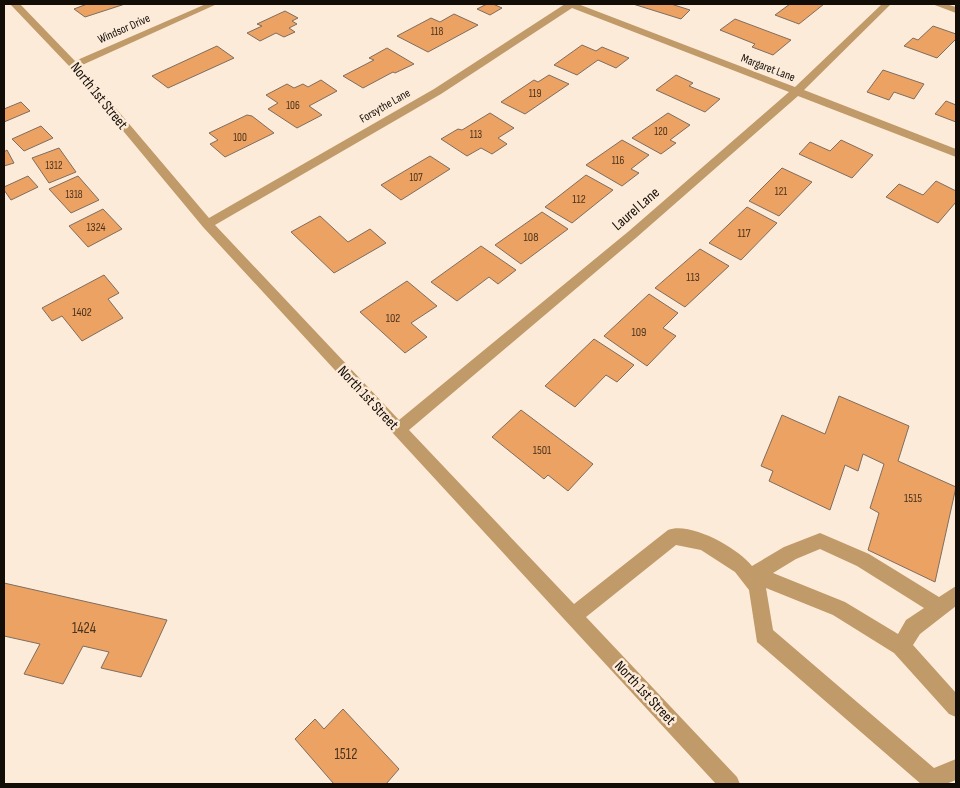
<svg xmlns="http://www.w3.org/2000/svg" width="960" height="788" font-family="'Sofia Sans Condensed',sans-serif">
  <style>
    .building { fill: #eca262; stroke: #7f6d5f }
    .lines { fill: none; stroke-linecap: round; stroke-linejoin: round }
    .minor { fill: #c09a68; fill-rule: evenodd }
    .labels { text-anchor: middle; dominant-baseline: central; stroke-width: 5; stroke-linejoin: round; paint-order: stroke }
    .far-number-label { font-size: 11px; fill: #49321e }
    .far-street-label { font-size: 12px; fill: #130d07; stroke: #fdebd9 }
    .number-label { font-size: 12px; fill: #49321e }
    .street-label { font-size: 15px; fill: #130d07; stroke: #fdebd9 }
    .near-number-label { font-size: 15px; fill: #49321e }
  </style>
  <rect width="100%" height="100%" fill="#fdebd9"/>
  <path class="building" d="M87,4H125L85,17L74,9Z
    M487,4H493L502,8L490,15L477,9Z
    M633,4H671L690,10L681,19Z
    M790,4H824L799,24L775,15Z
    M285,11L298,18L292,21L297,24L289,28L295,32L284,37L276,33L260,41L247,33L262,26L257,24Z
    M454,14L478,25L428,52L397,36L431,18L440,22Z
    M735,19L791,40L773,55L752,47L755,44L720,30Z
    M933,26L956,34V39L937,58L904,46L913,38L918,40Z
    M582,45L596,51L602,47L629,58L616,68L598,60L577,75L554,65Z
    M217,46L234,58L168,88L152,76Z
    M387,48L414,64L395,73L393,72L363,88L343,76L374,60L369,58Z
    M883,70L924,84L914,99L894,92L889,100L867,92Z
    M549,75L569,84L525,114L501,102L534,80L538,82Z
    M676,75L693,83L689,86L720,99L705,112L656,90Z
    M321,80L337,91L309,106L322,115L297,128L268,109L278,103L266,95L287,84L294,88L303,84L308,87Z
    M946,101L956,105V122L935,114Z
    M21,102L30,111L4,122V109Z
    M490,113L514,128L498,138L507,144L492,154L481,148L467,156L441,139L458,129L462,130Z
    M668,113L690,125L670,140L676,143L661,154L632,138Z
    M247,115L252,116L274,133L225,157L210,144L218,140L209,133Z
    M41,126L53,138L24,151L12,139Z
    M622,140L649,155L631,169L639,173L622,186L586,165Z
    M841,140L873,155L852,178L799,154L810,142L830,151Z
    M59,148L76,172L49,183L32,158Z
    M7,150L14,163L4,166V152Z
    M430,156L450,169L401,200L381,185Z
    M782,168L812,182L779,216L749,201Z
    M586,175L613,190L572,223L545,207Z
    M28,176L38,187L11,200L4,190V187Z
    M78,176L99,200L71,213L49,189Z
    M936,181L956,191V202L938,223L886,197L899,184L923,195Z
    M747,207L777,223L741,260L709,243Z
    M103,209L122,229L88,247L69,226Z
    M542,212L568,229L521,264L495,245Z
    M320,216L348,242L370,229L386,243L334,273L291,232Z
    M481,246L516,270L498,284L489,277L457,301L431,282Z
    M700,249L729,266L685,307L655,288Z
    M104,275L119,293L108,299L123,318L82,341L62,316L52,321L42,308Z
    M407,281L437,306L411,323L427,337L405,353L360,312Z
    M649,294L678,313L663,328L676,336L647,366L604,336Z
    M594,339L634,365L617,382L606,375L575,407L545,386Z
    M839,396L909,426L898,461L956,487L935,582L868,550L879,513L870,508L884,464L863,454L858,471L845,465L830,510L769,481L773,471L761,466L782,415L825,434Z
    M521,410L593,464L568,491L548,475L544,479L492,437Z
    M4,583L167,620L141,677L101,668L109,652L83,646L63,684L24,674L40,644L4,636Z
    M343,709L399,769L386,784H334L295,739L315,719L324,729Z"/>
  <g class="lines">
    <path class="minor" d="M10,4H20L75,61L206,4H217L80,66L209,218L434,89L565,4H578L795,87L882,4H891L804,90L956,149V157L798,96L637,237L409,430L574,604L668,530C690,521 738,548 752,566L784,547L820,533L869,554L939,597L956,586V606L920,634L913,645L956,693V717L949,714L894,653L833,615L766,588L773,630L934,768L956,759V780L946,784H921L757,642L749,590L735,572L701,550L676,545L586,617L737,777L740,784H716L203,227L70,67ZM572,8L789,92L629,231L399,420L215,225L441,94ZM820,549L857,566L924,608L906,620L898,634L845,602L773,573L796,559Z
      M932,4H946L956,7V13Z"/>
  </g>
  <g class="labels">
    <g class="far-number-label">
      <text x="437" y="31">118</text>
      <text x="535" y="93">119</text>
      <text x="293" y="105">106</text>
      <text x="661" y="131">120</text>
      <text x="476" y="134">113</text>
      <text x="240" y="137">100</text>
      <text x="618" y="160">116</text>
      <text x="54" y="165">1312</text>
      <text x="416" y="177">107</text>
      <text x="781" y="191">121</text>
      <text x="74" y="194">1318</text>
    </g>
    <g class="far-street-label">
      <text transform="translate(124 29) rotate(-24)">Windsor Drive</text>
      <text transform="translate(768 68) rotate(21)">Margaret Lane</text>
      <text transform="translate(385 106) rotate(-30)">Forsythe Lane</text>
    </g>
    <g class="number-label">
      <text x="579" y="199">112</text>
      <text x="96" y="227">1324</text>
      <text x="744" y="233">117</text>
      <text x="531" y="237">108</text>
      <text x="693" y="277">113</text>
      <text x="82" y="312">1402</text>
      <text x="393" y="318">102</text>
      <text x="639" y="332">109</text>
      <text x="542" y="450">1501</text>
      <text x="913" y="498">1515</text>
    </g>
    <g class="street-label">
      <text transform="translate(99 96) rotate(51)">North 1st Street</text>
      <text transform="translate(636 209) rotate(-41)">Laurel Lane</text>
      <text transform="translate(368 398) rotate(47)">North 1st Street</text>
      <text transform="translate(645 693) rotate(47)">North 1st Street</text>
    </g>
    <g class="near-number-label">
      <text x="84" y="628">1424</text>
      <text x="346" y="754">1512</text>
    </g>
  </g>
  <rect width="960" height="788" fill="none" stroke="#130d07" stroke-width="10"/>
</svg>
